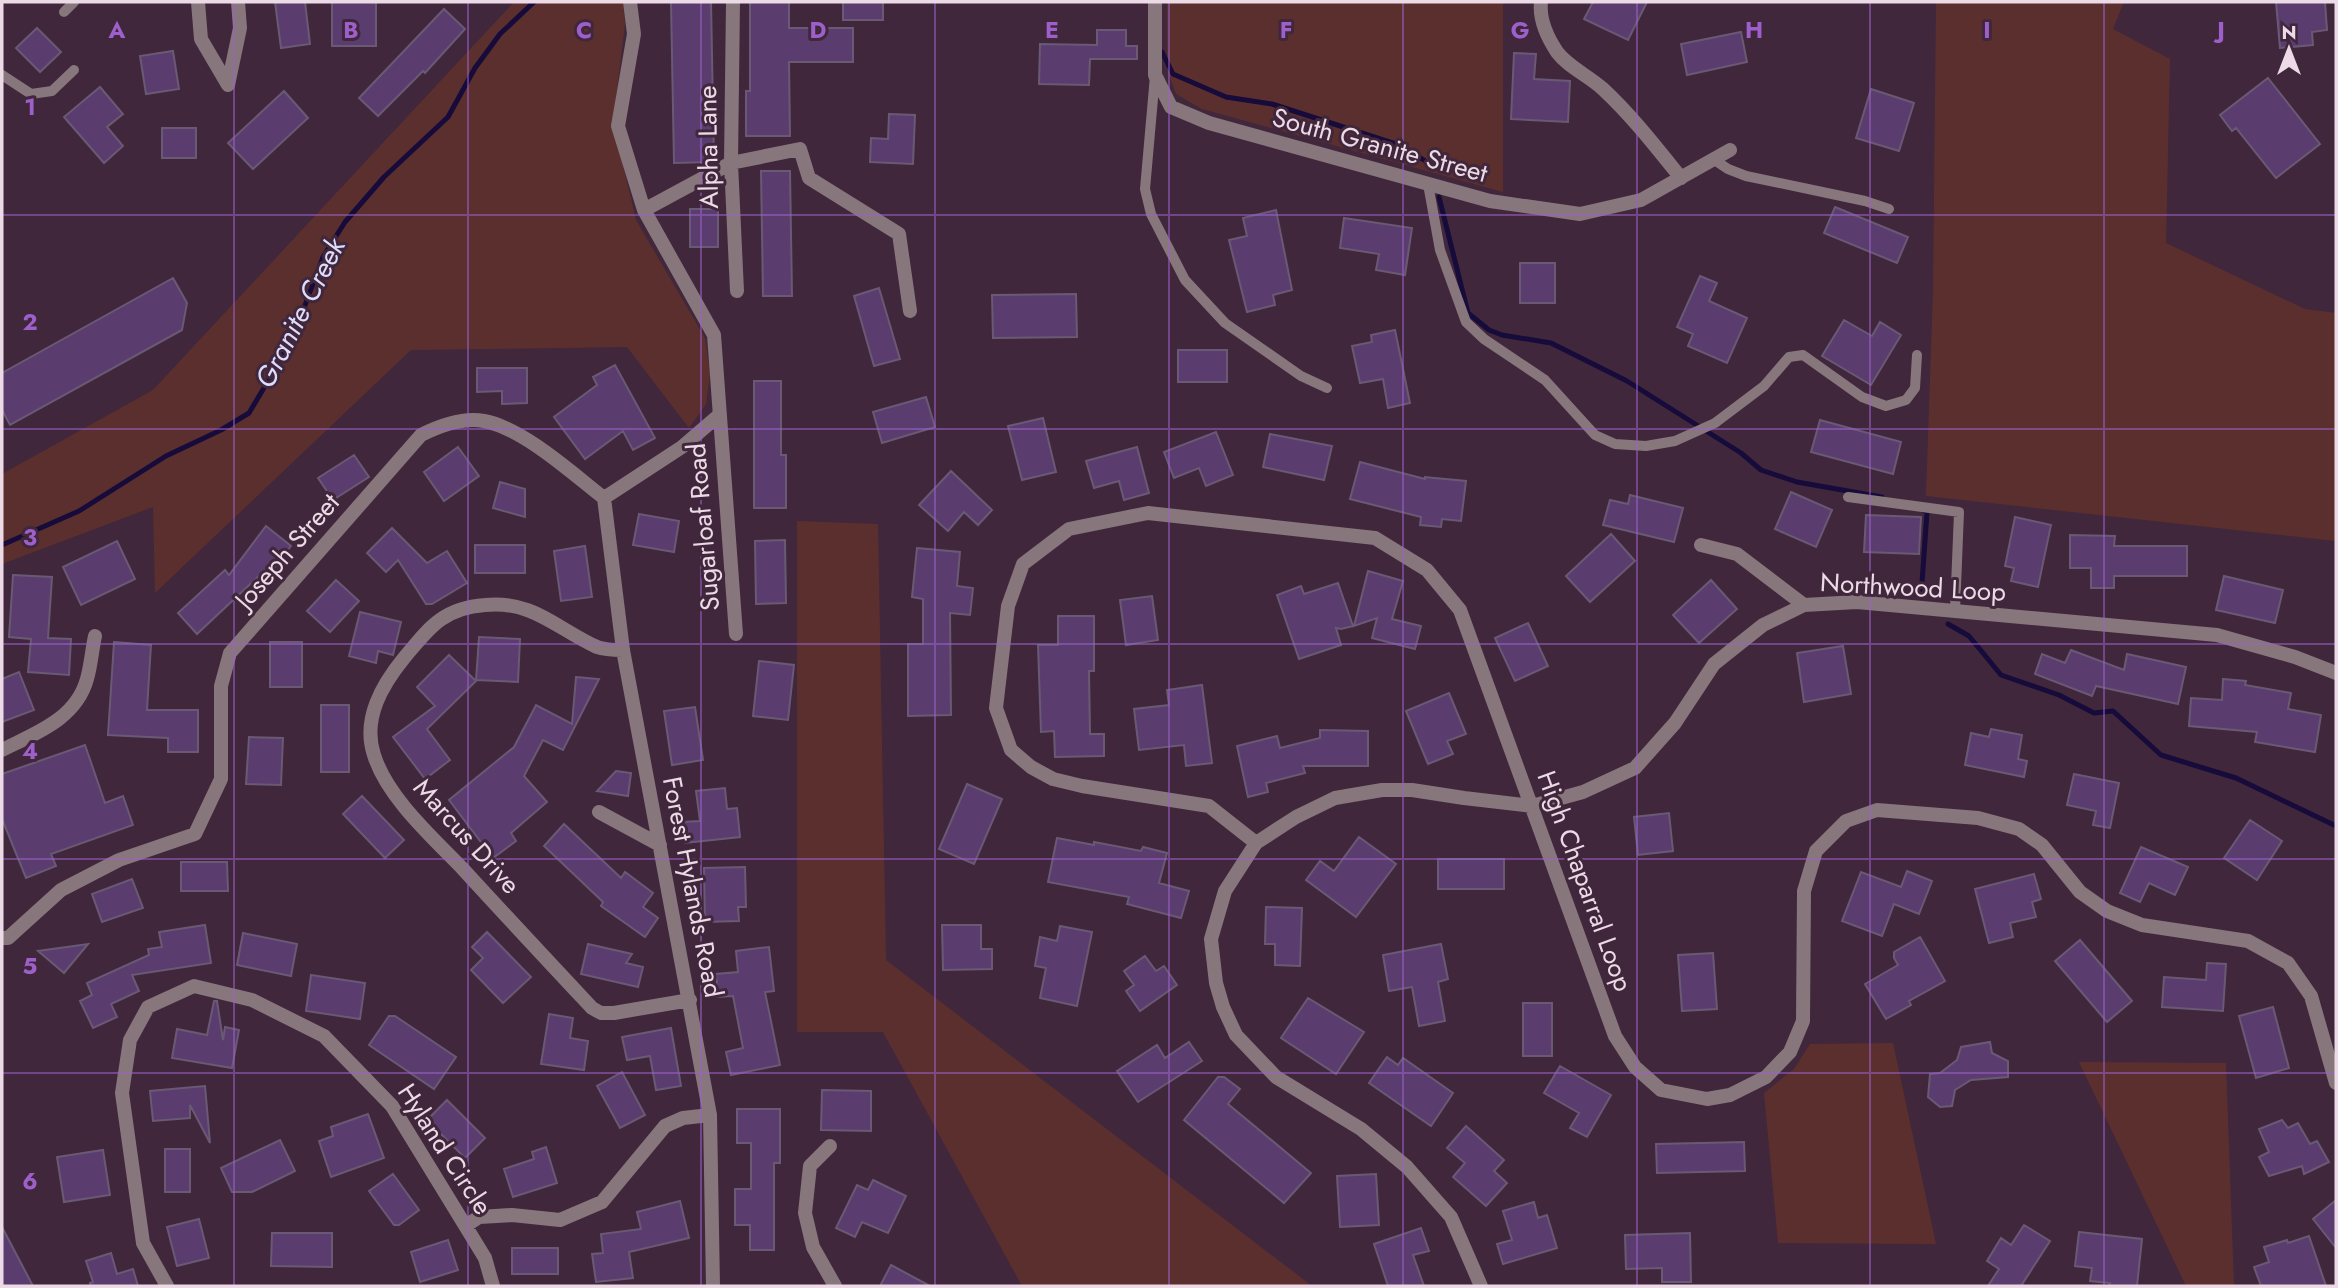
<svg xmlns="http://www.w3.org/2000/svg" width="2338" height="1288" font-family="Jost,sans-serif">
  <style>
    .green { fill: #5c2f2f }
    .lines { fill: none; stroke-linecap: round; stroke-linejoin: round }
    .stream { stroke: #160b3a; stroke-width: 5 }
    .building { fill: #5a3d6e; stroke: #695975; stroke-width: 2 }
    .service { stroke: #87767b; stroke-width: 10 }
    .minor { stroke: #87767b; stroke-width: 14 }
    .grid { fill: none; stroke: #9d60cb; stroke-width: 2; stroke-opacity: 0.55 }
    .labels { text-anchor: middle; dominant-baseline: central; stroke-width: 6; stroke-linejoin: round; paint-order: stroke }
    .street-label { font-size: 26px; fill: #ecdbe7; stroke: #40273b }
    .water-label { font-size: 28px; font-style: italic; fill: #dddcfd; stroke: #40273b }
    .grid-label { font-size: 23px; text-anchor: middle; font-weight: bold; fill: #9d60cb; stroke: #40273b; stroke-width: 6; stroke-linejoin: round; paint-order: stroke }
  </style>
  <rect width="100%" height="100%" fill="#40273b"/>
  <path class="green" d="M514,2H623L625,24L613,123L636,220L705,338L710,374L706,404L689,428L627,347L411,350L155,593L153,507L2,564V474L153,390Z
    M1167,2H1503V192L1202,109L1176,94L1167,69Z
    M1936,2H2124L2113,29L2170,59L2166,243L2305,309L2336,313V541L1926,496L1933,291Z
    M797,521L878,524L886,960L1312,1286H1022L883,1032H797Z
    M1893,1043L1936,1244L1778,1243L1764,1093L1794,1069L1810,1044Z
    M2079,1062L2226,1063L2234,1286H2186Z"/>
  <g class="lines">
    <path class="stream" d="M1162,52L1173,74L1226,97L1272,104L1402,146L1430,164
      M1439,197L1468,313L1489,330L1502,335L1551,343L1627,381L1741,453L1761,470L1797,482L1882,497
      M2,545L79,511L166,456L221,430L249,413L271,376L304,308L323,257L345,222L384,177L448,117L475,68L500,34L534,2
      M1921,597L1927,512L1921,509
      M1948,624L1969,636L2001,675L2059,695L2094,713L2113,711L2161,755L2236,778L2336,826"/>
  </g>
  <path class="building" d="M275,2H305L310,44L281,48Z
    M332,2H376V46H332Z
    M671,2H711L714,161L712,162L674,163Z
    M750,2H789V28H853V62H789L790,136H746V91H750Z
    M843,2H883V20H843Z
    M1593,2H1647L1628,40L1584,19Z
    M2276,2H2325L2327,30L2312,32L2313,45L2280,48Z
    M444,9L465,29L425,73L423,71L378,116L359,98Z
    M37,28L61,52L40,72L16,48Z
    M1097,30H1126V46H1137V59H1090L1089,85L1039,84L1040,44L1097,45Z
    M1741,32L1747,62L1687,75L1681,44Z
    M173,51L179,89L146,94L140,56Z
    M1514,53L1536,54L1534,79L1570,81L1568,122L1511,119Z
    M2268,78L2320,144L2276,178L2236,128L2232,131L2220,115Z
    M100,87L123,114L107,127L123,146L104,163L64,117Z
    M1871,89L1914,103L1899,151L1856,138Z
    M284,91L308,118L253,169L228,143Z
    M889,114L915,115L913,164L870,162L871,138L888,139Z
    M162,128H196V158H162Z
    M761,171H790L792,296H763Z
    M1835,207L1908,237L1897,263L1824,233Z
    M690,209H718V247H690Z
    M1276,210L1292,290L1273,295L1275,305L1247,312L1229,240L1247,236L1243,218Z
    M1344,218L1412,228L1405,275L1376,270L1379,254L1340,248Z
    M1520,263H1555V303H1520Z
    M1700,276L1717,283L1709,301L1747,318L1727,363L1688,346L1693,334L1677,327Z
    M173,278L187,303L182,330L10,425L2,410V373Z
    M879,288L900,359L874,366L854,296Z
    M1076,294L1077,337L993,338L992,295Z
    M1844,320L1872,336L1880,322L1901,335L1871,385L1822,356Z
    M1395,330L1410,403L1388,408L1383,379L1360,383L1352,346L1372,342L1371,335Z
    M1178,350H1227V382H1178Z
    M615,365L655,438L633,450L623,431L585,459L554,417L597,385L593,377Z
    M477,368H527V403L502,404V391L477,392Z
    M754,381H781V455H786V508H754Z
    M926,397L935,427L882,443L873,412Z
    M1043,418L1056,472L1022,480L1008,426Z
    M1820,420L1901,442L1893,474L1811,452Z
    M1216,432L1233,475L1206,486L1199,468L1174,478L1164,452Z
    M1270,434L1332,446L1324,480L1263,467Z
    M458,447L479,476L444,501L424,472Z
    M1137,447L1149,493L1124,500L1119,481L1094,488L1086,461Z
    M354,455L369,477L333,500L318,478Z
    M1360,462L1425,479V477L1466,481L1461,521L1442,519L1441,527L1420,525L1421,517L1350,499Z
    M951,471L992,510L978,525L964,512L948,531L919,505Z
    M500,482L525,489V517L493,508Z
    M1791,492L1832,510L1816,547L1775,529Z
    M1630,495L1683,508L1674,542L1603,525L1610,500L1628,504Z
    M639,514L679,521L674,552L633,545Z
    M1866,515L1921,517L1919,554L1864,552Z
    M2015,517L2051,525L2038,587L2011,581L2014,568L2005,566Z
    M266,526L291,546L266,579L261,574L197,634L178,613L225,570L229,575Z
    M392,528L427,563L447,551L467,583L432,604H426L398,560L386,572L367,553Z
    M1611,534L1635,561L1590,602L1566,576Z
    M2070,535L2115,536L2114,546H2187V576H2114V588H2091V568H2070Z
    M785,540L786,603L756,604L755,541Z
    M117,541L135,579L81,605L63,567Z
    M475,545H525V573H475Z
    M585,546L592,597L561,601L554,551Z
    M917,548L960,552L957,586L973,588L970,615L950,613L951,715L908,716V644H923V599L912,597Z
    M1368,571L1403,581L1392,619L1421,626L1415,649L1372,638L1377,618L1354,626Z
    M13,575L52,577L48,638L71,639L69,675L28,672L31,639L9,637Z
    M2224,576L2283,590L2275,623L2216,610Z
    M336,580L359,601L330,632L307,611Z
    M1711,580L1737,609L1699,643L1673,615Z
    M1338,583L1353,626L1341,629L1336,628L1341,645L1299,659L1277,595L1301,586L1304,594Z
    M1152,596L1158,640L1126,645L1120,600Z
    M360,612L401,622L393,655L378,651L376,663L349,656Z
    M1058,616H1094V671H1089L1090,734H1104V756L1055,757L1054,731L1041,732L1038,645H1058Z
    M1528,623L1548,666L1515,681L1495,638Z
    M479,637L520,639L518,682L476,680Z
    M114,642L151,645L147,710H198V752H168V738L108,735Z
    M270,642H302V687H270Z
    M1843,646L1851,694L1804,702L1797,653Z
    M2071,650L2124,670L2127,654L2186,667L2178,704L2096,686L2092,696L2035,674L2042,654L2065,663Z
    M449,655L476,681L427,729L450,760L425,779L393,737L435,706L417,687Z
    M759,661L794,665L788,720L753,716Z
    M19,672L34,710L2,722V679Z
    M576,677L599,679L563,750L543,740L524,776L547,802L511,833L516,841L493,858L449,800L514,747L536,705L572,724Z
    M2223,679L2246,681L2245,685L2291,693L2288,709L2321,715L2315,752L2255,742L2257,732L2189,726L2191,698L2222,700Z
    M1202,685L1212,763L1186,766L1184,745L1139,750L1134,709L1169,705L1167,690Z
    M1449,693L1466,734L1447,741L1453,754L1428,764L1406,711Z
    M321,705H349V772H321Z
    M695,707L703,760L672,765L664,711Z
    M1991,729L2022,735L2018,759L2027,761L2024,777L1965,765L1971,733L1989,737Z
    M1320,730L1368,731V766H1303L1305,773L1266,783L1268,792L1248,797L1237,746L1277,736L1280,748L1320,738Z
    M249,737L283,738L281,785L246,784Z
    M85,745L105,803L123,796L133,825L51,854L56,866L26,878L2,819V774Z
    M616,771L631,773L628,796L597,791Z
    M2074,774L2119,783L2110,828L2093,825L2096,811L2067,805Z
    M967,784L1002,799L974,864L939,849Z
    M725,788L727,809L737,808L740,837L685,843L683,822L700,821L696,791Z
    M362,796L404,840L385,858L343,814Z
    M1669,813L1673,851L1638,855L1634,817Z
    M2250,820L2282,841L2257,880L2224,858Z
    M564,824L621,878L625,872L653,893L643,907L658,918L645,937L601,906L603,902L544,846Z
    M1359,837L1396,864L1356,917L1306,880L1320,861L1334,871Z
    M1057,838L1094,845V842L1141,851L1143,847L1167,853L1159,883L1189,891L1181,918L1127,904L1129,897L1048,882Z
    M2141,847L2188,867L2175,895L2149,883L2140,902L2120,893Z
    M1438,859H1504V889H1438Z
    M181,862H227L228,891H181Z
    M745,867L746,907H738L739,921L705,922L704,868Z
    M1907,871L1932,881L1919,914L1894,904L1882,936L1842,921L1861,872L1901,887Z
    M2034,874L2041,899L2032,902L2036,917L2010,923L2013,937L1989,943L1975,889Z
    M132,879L143,908L102,922L92,894Z
    M1266,907L1302,908L1300,966L1275,965V944H1265Z
    M205,925L211,963L132,975L139,991L111,1004L117,1017L93,1028L80,1001L92,995L87,983L149,955L148,949L162,947L159,932Z
    M942,925H981V949H992V969L943,970Z
    M1060,926L1092,932L1077,1006L1040,998L1046,968L1035,966L1040,937L1057,941Z
    M487,932L531,977L503,1003L471,970L483,958L472,947Z
    M243,933L297,944L291,976L237,965Z
    M1920,937L1945,981L1909,1001L1911,1005L1886,1019L1865,984L1898,965L1894,958V952Z
    M2080,940L2132,1001L2107,1022L2055,961Z
    M88,944L64,973L38,951Z
    M588,944L632,954L626,963L643,967L638,987L581,974Z
    M1441,944L1448,979L1438,982L1445,1021L1419,1026L1412,987L1389,991L1383,955Z
    M769,947L774,991L765,992L780,1065L731,1075L726,1052L743,1048L733,996L718,997L716,974L738,972L736,951Z
    M1713,953L1717,1009L1682,1011L1678,955Z
    M1145,956L1156,971L1164,966L1177,985L1140,1011L1126,991L1134,985L1124,971Z
    M2207,963L2226,964L2223,1011L2162,1007L2164,977L2206,980Z
    M311,975L365,983L360,1019L306,1011Z
    M1308,998L1364,1032L1336,1074L1281,1038Z
    M214,1001H217L223,1040L225,1027L239,1030L232,1068L172,1058L177,1029L207,1035Z
    M1523,1003H1552V1056H1523Z
    M2273,1007L2289,1068L2256,1078L2239,1016Z
    M549,1014L573,1018L570,1038L588,1041L584,1070L541,1064Z
    M389,1016H395L456,1057L434,1089L369,1045Z
    M671,1028L681,1086L656,1090L650,1056L627,1060L622,1037Z
    M1189,1042L1202,1061L1138,1102L1117,1071L1157,1045L1165,1058Z
    M1990,1042L1992,1053L2008,1061V1077L1971,1080L1955,1090L1952,1106L1940,1107L1928,1097L1930,1074L1940,1073L1957,1060L1961,1047Z
    M1387,1057L1398,1065L1403,1058L1453,1093L1431,1126L1369,1083Z
    M1560,1066L1611,1095L1587,1137L1570,1128L1579,1113L1544,1093Z
    M622,1072L645,1115L620,1128L597,1086Z
    M1218,1077H1224L1240,1089L1228,1104L1311,1173L1284,1203L1184,1120Z
    M205,1086L210,1143L190,1105V1118L153,1121L150,1091Z
    M822,1090L871,1091V1131L821,1130Z
    M447,1100L485,1138L465,1158L427,1120Z
    M737,1109H780V1163H774V1250H750V1225H735V1189H751V1143H737Z
    M368,1114L384,1158L331,1177L319,1141L333,1136L331,1127Z
    M2282,1120L2288,1128L2298,1123L2310,1144L2317,1141L2329,1162L2304,1174L2302,1166L2269,1176L2259,1157L2269,1152L2259,1129Z
    M1466,1126L1504,1160L1494,1171L1507,1183L1486,1206L1453,1177L1465,1163L1447,1148Z
    M280,1140L295,1171L252,1192H232L221,1168Z
    M1744,1142L1745,1171L1657,1173L1656,1144Z
    M546,1147L557,1183L513,1197L504,1169L534,1159L532,1152Z
    M165,1149H190V1192H165Z
    M103,1150L110,1195L64,1202L57,1157Z
    M393,1174L419,1210L399,1225H394L369,1191Z
    M1376,1174L1379,1225L1340,1227L1337,1176Z
    M873,1180L906,1196L888,1233L862,1222L855,1237L836,1228L857,1185L868,1190Z
    M2336,1200V1248L2313,1219Z
    M680,1201L689,1238L629,1252L633,1278L596,1282L592,1254L603,1253L601,1234L641,1229L637,1212Z
    M1534,1202L1538,1218L1547,1215L1557,1248L1503,1264L1497,1244L1512,1240L1503,1211Z
    M199,1219L209,1258L177,1266L167,1227Z
    M2024,1225L2050,1241L2021,1286H1988L1999,1269L1987,1261L2001,1238L2011,1245Z
    M2,1227L33,1286H2Z
    M1421,1228L1429,1251L1413,1255L1424,1286H1388L1374,1244Z
    M2079,1232L2142,1239L2137,1286H2109L2110,1283L2090,1281L2092,1268L2075,1266Z
    M272,1233H332V1267L271,1266Z
    M1690,1233L1691,1282H1662V1268L1626,1269L1625,1235Z
    M2309,1236L2326,1286H2261L2254,1267L2269,1262L2264,1247L2287,1240L2288,1243Z
    M448,1240L458,1270L420,1282L411,1252Z
    M512,1248H558V1274H512Z
    M111,1253L117,1274L133,1269L138,1286H90V1283L93,1282L86,1261Z
    M891,1265L930,1286H880Z"/>
  <g class="lines">
    <path class="service" d="M64,12L74,2
      M2,75L31,94L52,91L74,70
      M1155,76L1145,189L1151,214L1185,280L1225,323L1301,376L1327,388
      M1713,159L1728,169L1746,176L1865,201L1889,209
      M1428,184L1440,250L1466,322L1484,339L1545,380L1595,435L1615,444L1646,446L1675,441L1715,423L1764,386L1789,357L1803,355L1862,397L1886,406L1906,400L1915,388L1917,355
      M1848,497L1959,512L1955,611"/>
    <path class="minor" d="M198,2L201,39L228,85
      M630,2L634,34L618,126L644,210L714,335L736,634
      M733,2L731,163L737,291
      M1155,2V75L1171,107L1209,123L1490,201L1580,214L1641,200L1730,150
      M1541,2C1539,20 1547,37 1557,52C1568,67 1589,76 1603,89C1632,116 1656,147 1681,178
      M228,85L240,28L238,2
      M644,210L731,163L800,149L809,178L899,234L910,311
      M604,498L623,650L710,1115L713,1286
      M1701,545L1737,554L1804,605
      M623,650C615,650 605,650 597,647C557,629 533,600 485,605C443,608 429,628 404,658C382,685 362,719 374,755C387,797 432,837 462,868C505,915 549,962 592,1008L601,1013H614L690,1000
      M2,750C36,733 76,719 87,679C91,665 92,650 95,636
      M599,812L660,845
      M1256,843L1209,806L1082,786L1053,779L1031,767L1011,750L996,708L1008,606L1023,564L1069,529L1148,513L1375,538L1427,570L1460,610L1615,1036L1635,1067L1661,1090L1707,1099L1730,1095L1766,1077L1790,1052L1803,1021L1804,891L1816,851L1846,821L1877,810L1978,818L2019,829L2042,845L2080,892L2107,911L2142,925L2248,941L2288,963L2311,996L2336,1083
      M2,938H8L61,890L119,860L195,834L221,779V686L230,653L421,435C439,426 463,417 484,421C523,428 573,474 604,498L682,447L718,416
      M830,1146L810,1166L805,1213L813,1247L835,1286
      M467,1225L479,1217L512,1215L560,1220L602,1202L665,1126L683,1118L710,1115
      M167,1286L143,1243L122,1093L130,1040L148,1007L194,986L252,1000L324,1036L392,1106L485,1258L493,1286
      M1481,1286L1451,1217L1407,1167L1361,1129L1276,1077L1236,1035L1223,1007L1216,983L1211,939L1225,891L1256,843L1296,817L1335,798L1382,790H1412L1464,798L1532,806L1583,792L1635,768L1675,723L1714,664L1763,625L1804,605L1857,602L2217,635L2295,657L2336,673"/>
  </g>
  <path class="grid" d="M234,2V1286M468,2V1286M701,2V1286M935,2V1286M1169,2V1286M1403,2V1286M1637,2V1286M1870,2V1286M2104,2V1286M2,215H2336M2,429H2336M2,644H2336M2,859H2336M2,1073H2336"/>
  <g class="labels">
    <g class="street-label">
      <text transform="translate(1380 145) rotate(15)">South Granite Street</text>
      <text transform="translate(708 147) rotate(-91)">Alpha Lane</text>
      <text transform="translate(703 527) rotate(-95)">Sugarloaf Road</text>
      <text transform="translate(287 551) rotate(-49)">Joseph Street</text>
      <text transform="translate(1913 587) rotate(3)">Northwood Loop</text>
      <text transform="translate(467 836) rotate(48)">Marcus Drive</text>
      <text transform="translate(1585 881) rotate(70)">High Chaparral Loop</text>
      <text transform="translate(693 887) rotate(79)">Forest Hylands Road</text>
      <text transform="translate(445 1149) rotate(57)">Hyland Circle</text>
    </g>
    <g class="water-label">
      <text transform="translate(300 313) rotate(-63)">Granite Creek</text>
    </g>
  </g>
  <g class="grid-label">
    <text x="117" y="38">A</text>
    <text x="351" y="38">B</text>
    <text x="584" y="38">C</text>
    <text x="818" y="38">D</text>
    <text x="1052" y="38">E</text>
    <text x="1286" y="38">F</text>
    <text x="1520" y="38">G</text>
    <text x="1754" y="38">H</text>
    <text x="1987" y="38">I</text>
    <text x="2221" y="38">J</text>
    <text x="30" y="115">1</text>
    <text x="30" y="330">2</text>
    <text x="30" y="545">3</text>
    <text x="30" y="759">4</text>
    <text x="30" y="974">5</text>
    <text x="30" y="1189">6</text>
  </g>
  <rect width="2338" height="1288" fill="none" stroke="#ecdbe7" stroke-width="7"/>
  <g transform="translate(2289 49)" stroke="#40273b" stroke-width="5" paint-order="stroke">
  <path d="M0-5L12 26L0 18L-12 26Z" fill="#ecdbe7"/>
  <text y="-10" font-size="19" font-weight="bold" text-anchor="middle" fill="#ecdbe7">N</text>
  </g>
</svg>
